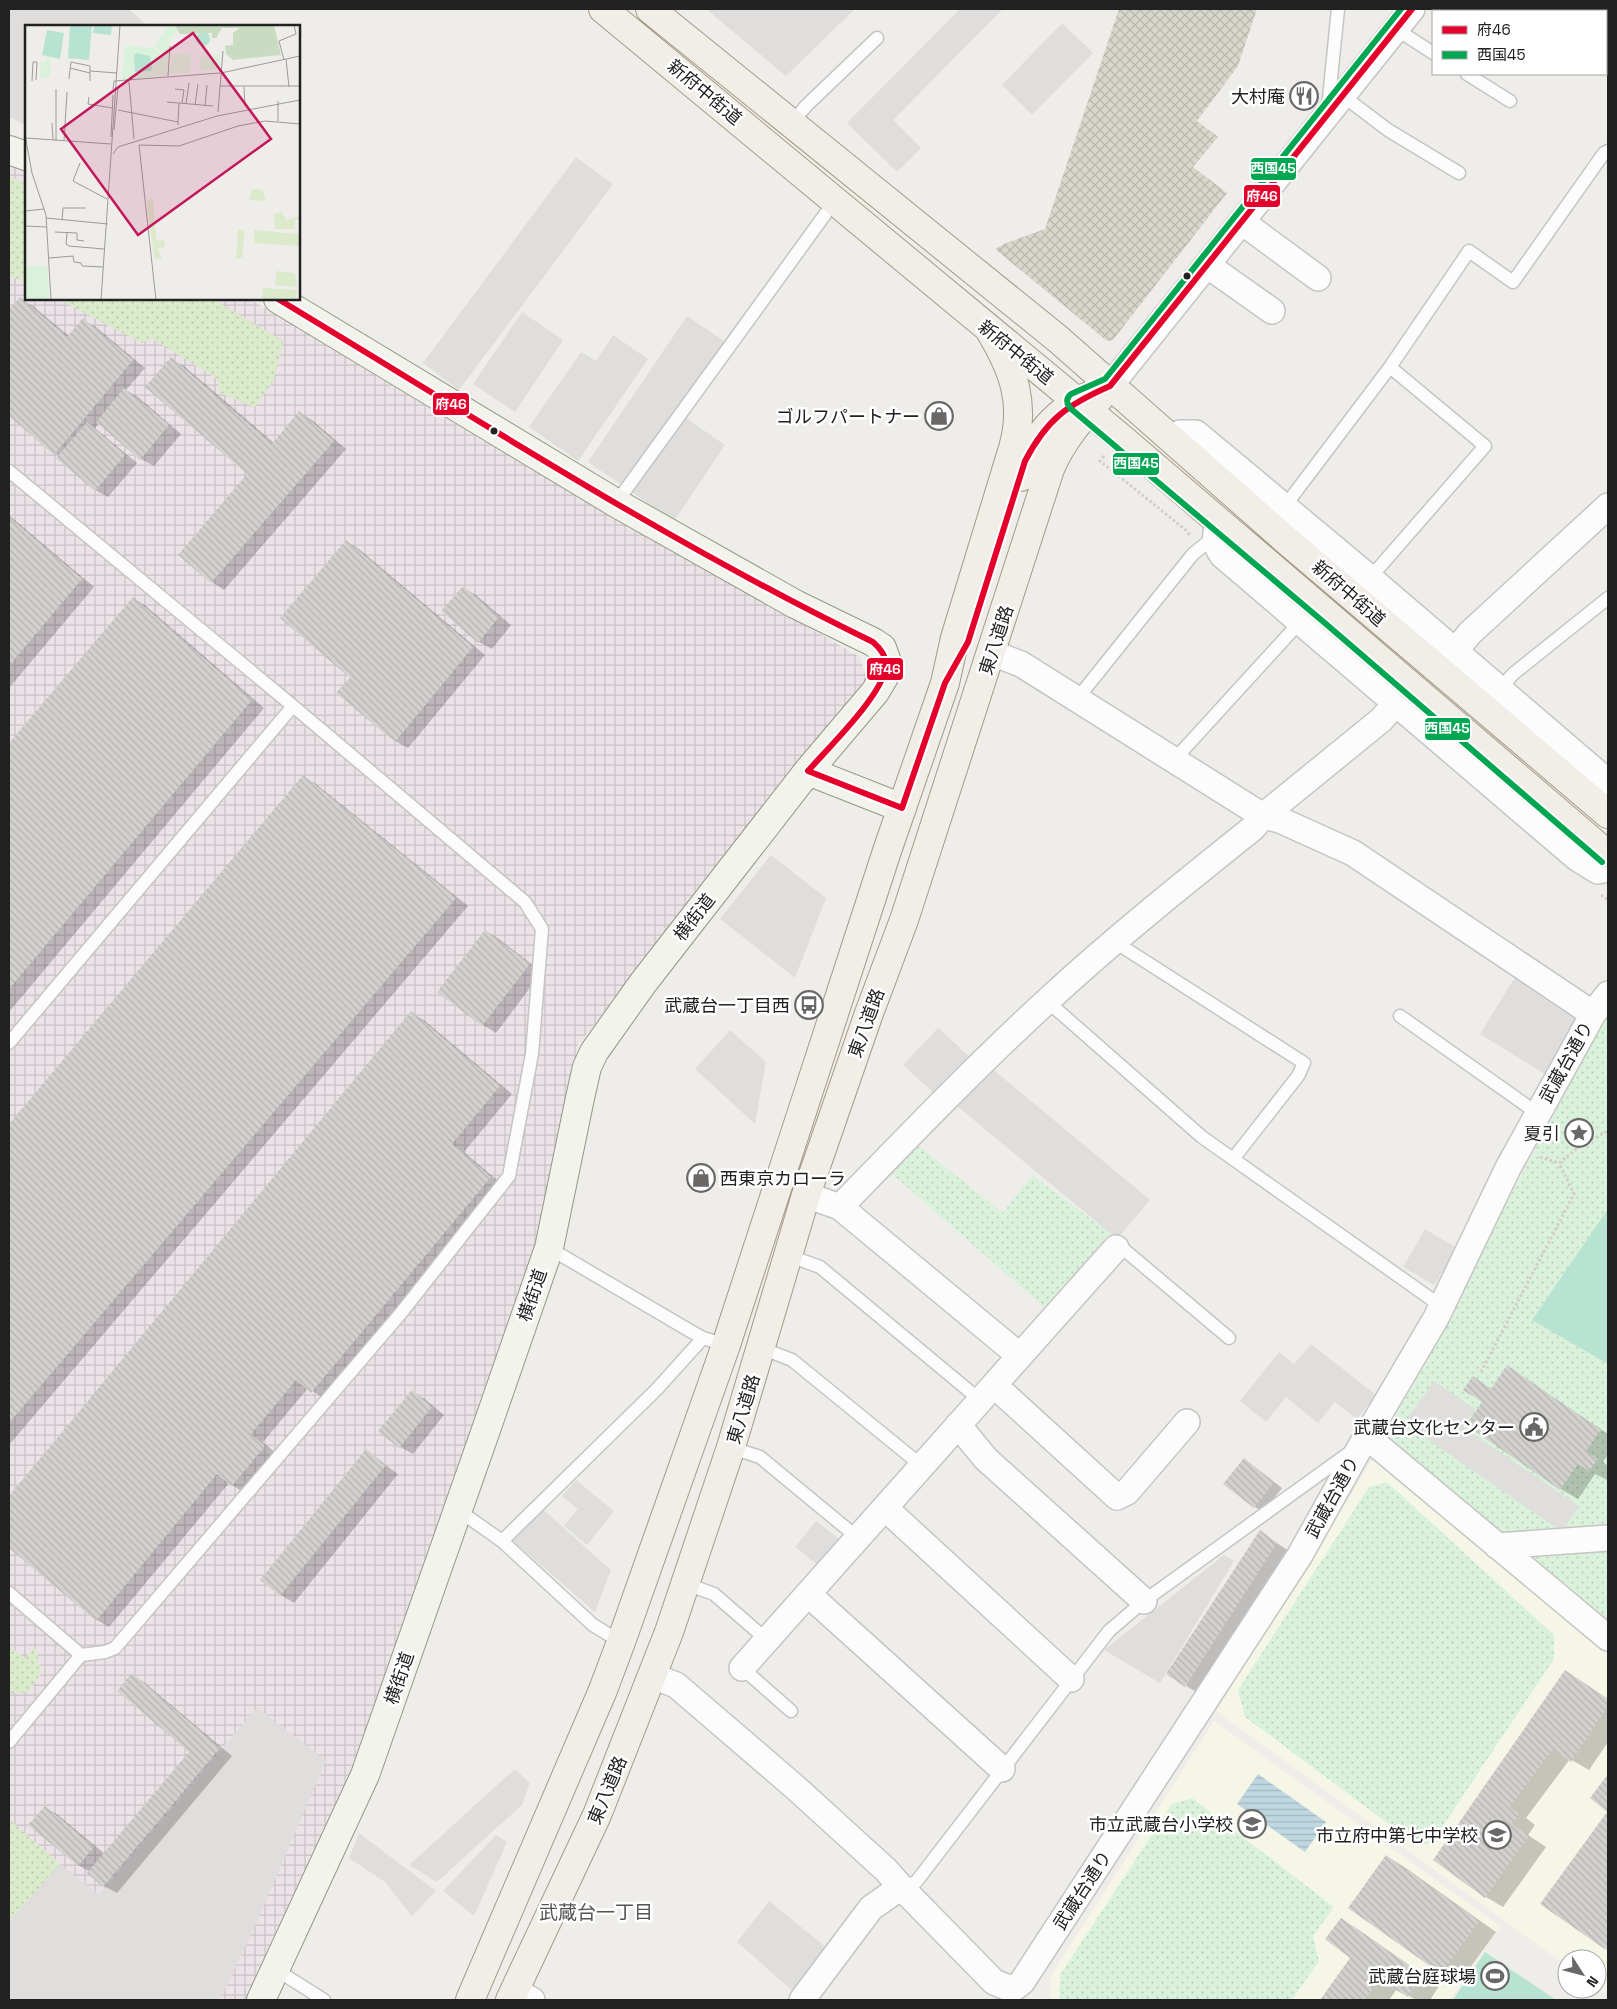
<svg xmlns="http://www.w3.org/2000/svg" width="1617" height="2009" font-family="'Space Grotesk','Noto Sans JP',sans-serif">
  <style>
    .industrial { fill: url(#industrial-grid) }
    .education { fill: #f6f6e7 }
    .construction { fill: url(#construction-cross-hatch) }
    .grass { fill: url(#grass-dots) }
    .park { fill: url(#park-dots) }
    .pitch { fill: #b8e3d2 }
    .parking { fill: #dfdedd }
    .water { fill: url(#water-rules) }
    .shadow { fill: #0003 }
    .building { fill: url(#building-back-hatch) }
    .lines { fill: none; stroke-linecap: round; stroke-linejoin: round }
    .lane-casing { stroke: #c6c5c4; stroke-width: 15 }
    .street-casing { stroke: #c6c5c4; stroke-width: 28 }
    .secondary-casing { stroke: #959883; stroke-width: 30 }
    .primary-casing { stroke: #a49b87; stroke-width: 30 }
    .path { stroke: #d7cbc9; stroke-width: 3; stroke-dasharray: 2.5 2.5; stroke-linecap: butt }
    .lane { stroke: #fcfcfc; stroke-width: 12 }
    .street { stroke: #fcfcfc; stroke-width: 25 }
    .secondary { stroke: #f2f3ed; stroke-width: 28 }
    .primary { stroke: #f1ede7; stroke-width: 28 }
    .bus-1-casing { stroke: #fff; stroke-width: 10 }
    .bus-2-casing { stroke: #fff; stroke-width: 10 }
    .bus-1 { stroke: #e4002b; stroke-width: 6 }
    .bus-2 { stroke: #00a651; stroke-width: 6 }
    .bus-dot { fill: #212121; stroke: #fff; stroke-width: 2 }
    .labels { text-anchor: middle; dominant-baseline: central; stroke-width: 5; stroke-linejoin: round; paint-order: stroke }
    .street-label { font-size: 18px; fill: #212121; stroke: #fff }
    .poi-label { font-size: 18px; fill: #212121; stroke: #fff; text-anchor: end }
    .neighbourhood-label { font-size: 19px; fill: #545454; stroke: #fff }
    .inset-road { fill: none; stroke: #9c9b9a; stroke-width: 1 }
    .view { fill: #c2185b; fill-opacity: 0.15; stroke: #c2185b; stroke-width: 2.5 }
    .inset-edge { fill: none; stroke: #212121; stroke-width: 2.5 }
    .line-badge { stroke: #fff; stroke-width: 2 }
    .badge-label { font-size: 14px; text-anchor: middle; font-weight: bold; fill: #fff }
  </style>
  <defs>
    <pattern id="industrial-grid" width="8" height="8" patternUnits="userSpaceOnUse" patternTransform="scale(1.25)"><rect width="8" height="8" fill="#ebe3e8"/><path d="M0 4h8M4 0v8" fill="none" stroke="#c9c2c7"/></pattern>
    <pattern id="construction-cross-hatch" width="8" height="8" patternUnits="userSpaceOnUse" patternTransform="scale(1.25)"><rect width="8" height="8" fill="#d7d7cc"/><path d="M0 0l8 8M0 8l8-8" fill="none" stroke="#b8b8af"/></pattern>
    <pattern id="grass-dots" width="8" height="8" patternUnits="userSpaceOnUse" patternTransform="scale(1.25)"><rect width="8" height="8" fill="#daeacb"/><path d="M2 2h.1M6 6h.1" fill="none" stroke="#bbc8ae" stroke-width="1.8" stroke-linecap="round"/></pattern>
    <pattern id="park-dots" width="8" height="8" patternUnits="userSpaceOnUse" patternTransform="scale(1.25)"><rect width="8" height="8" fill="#daf2db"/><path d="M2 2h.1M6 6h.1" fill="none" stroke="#bbcfbc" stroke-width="1.8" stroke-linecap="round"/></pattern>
    <pattern id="water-rules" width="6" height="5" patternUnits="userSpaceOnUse" patternTransform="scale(1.25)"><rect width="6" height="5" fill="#bfd7e0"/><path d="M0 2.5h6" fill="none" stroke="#a4b8c0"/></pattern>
    <pattern id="building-back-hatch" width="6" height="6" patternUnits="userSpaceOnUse" patternTransform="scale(1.25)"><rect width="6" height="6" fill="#d3d1ce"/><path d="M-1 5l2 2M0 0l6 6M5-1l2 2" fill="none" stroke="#b5b3b1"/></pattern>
  </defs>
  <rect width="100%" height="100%" fill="#eeedea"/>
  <path class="industrial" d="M9,162L26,169V299H250L459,426L860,657L868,685L578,1045L540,1241L367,1754L252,2000H9Z"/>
  <path class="education" d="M1375,1456L1608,1651V1987L1604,1993L1597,1988V1959H1567V1966L1216,1711Z
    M1214,1721L1500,1926L1450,2000H1050V1977Z"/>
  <path class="construction" d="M1119,9H1257L1238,66L1197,121L1218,137L1193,167L1227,193L1113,340L1107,341L995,249L1004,244L1045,229Z"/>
  <path class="grass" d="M9,176L26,184V283L9,276Z
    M58,299H213L283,341L274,380L255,407L221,394L216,378L151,338L142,343Z
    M9,1646L25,1658L34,1647L37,1651L41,1674L28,1692L9,1694Z
    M9,1819L60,1864L9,1922Z"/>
  <path class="park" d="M1608,1018V1527L1501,1534L1383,1436L1423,1369L1514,1189L1598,1032Z
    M919,1146L1003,1213L1032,1175L1110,1233L1045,1308L891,1173Z
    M1387,1482L1554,1635V1659L1431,1844L1417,1845L1245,1717L1238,1690L1369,1487Z
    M1608,1549V1624L1521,1555Z
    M1192,1798L1334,1907L1313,1936L1319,1961L1292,2000H1059L1060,1975L1172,1804Z"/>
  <path class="pitch" d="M1608,1209V1364L1532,1320Z
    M1485,1952L1556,2000H1453Z"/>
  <path class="parking" d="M9,9H129L147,26H26V125L9,117Z
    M706,9H855L786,76Z
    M960,9H1003L893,120L921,148L897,172L847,123Z
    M1062,23L1093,53L1032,115L1002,85Z
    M576,157L613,184L459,390L423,363Z
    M522,312L563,340L515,412L473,384Z
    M687,316L731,346L683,416L725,445L674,521L588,462Z
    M613,335L648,359L578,461L529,427L581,352L596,361Z
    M771,855L826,898L795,978L720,919Z
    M1517,974L1584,1015L1548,1076L1480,1034Z
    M938,1028L972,1059L937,1096L903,1065Z
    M730,1030L766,1062L755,1124L695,1069Z
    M984,1062L1150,1200L1117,1239L951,1101Z
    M1425,1229L1457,1248L1434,1285L1403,1267Z
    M1311,1344L1376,1395L1357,1419L1335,1402L1318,1423L1286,1397L1266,1422L1240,1401L1279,1352L1294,1364Z
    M1434,1381L1475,1409L1463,1427L1579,1506L1562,1532L1404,1423Z
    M576,1480L614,1511L587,1545L564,1526L578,1509L562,1496Z
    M539,1506L611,1570L595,1612L511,1539Z
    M816,1521L843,1542L822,1568L795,1547Z
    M1224,1555L1234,1561L1160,1683L1104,1650Z
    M257,1707L326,1761L256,1924L220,2000H9V1922L60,1864L99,1895Z
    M515,1769L530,1783L522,1805L437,1882L409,1865Z
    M359,1833L436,1891L412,1916L385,1882L349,1858Z
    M496,1835L507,1842L474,1916L443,1891Z
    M769,1901L827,1948L793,1991L737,1942Z"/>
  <path class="water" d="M1258,1774L1326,1822L1305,1852L1237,1804Z"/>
  <path class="shadow" d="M20,299L33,306L69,336L83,320L96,327L145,368L126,390L138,397L181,434L154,466L141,459L99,423L95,428L137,463L108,497L95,490L59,456L9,415V312Z
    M171,359L184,366L274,443L300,413L312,420L346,449L224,590L212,582L180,555L249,474Z
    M9,515L94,587L9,688Z
    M346,541L359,549L485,655L408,748L395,741L351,677Z
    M463,588L476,595L511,625L492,649L479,642Z
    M133,598L146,606L264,708L9,1012V745Z
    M303,777L316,784L468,906L9,1445V1126Z
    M486,931L499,939L542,972L496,1033L483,1025Z
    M411,1013L424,1020L512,1094L464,1152L503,1185L325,1399L308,1388L263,1442L277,1454L245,1493L229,1483L109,1627L97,1620L9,1546V1498Z
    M1508,1367L1608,1434V1454L1603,1462L1608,1466L1607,1480L1595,1474L1578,1499L1561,1489L1484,1402L1473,1378L1492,1389Z
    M412,1392L425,1399L444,1415L413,1454L400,1447L380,1431Z
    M366,1451L398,1474L294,1603L281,1595L262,1580Z
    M1252,1465L1282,1488L1263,1512L1255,1507Z
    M1260,1532L1289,1551L1198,1693L1186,1686Z
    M1565,1672L1608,1699V1742L1589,1770L1570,1759L1526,1818L1535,1825L1528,1835L1546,1847L1503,1907L1486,1897L1434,1860Z
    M132,1675L145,1683L232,1756L117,1893L104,1886L90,1872L78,1865L45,1807L58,1815L105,1854L191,1752Z
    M1608,1813V1950L1542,1904Z
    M1386,1856L1403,1866L1496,1932L1459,1983L1442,1973L1350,1907Z
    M1342,1920L1359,1930L1439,1986L1430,2000H1416L1397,1989L1389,2000H1322L1352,1957Z"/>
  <path class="building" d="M20,297L67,337L83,318L133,360L54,455L9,416V310Z
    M171,357L272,444L299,411L334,441L211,583L178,555L247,474L145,387Z
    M124,388L169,425L140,460L96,422Z
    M87,422L125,455L95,491L56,458Z
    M9,517L82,579L9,666Z
    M346,540L473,647L395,742L336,693L350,678L280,618Z
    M463,586L499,617L478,643L441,611Z
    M133,597L252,700L9,989V743Z
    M303,775L456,898L9,1423V1124Z
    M485,930L530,964L482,1026L437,992Z
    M411,1011L500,1086L452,1144L491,1177L311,1393L296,1380L251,1434L265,1446L232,1486L217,1474L96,1621L9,1548V1496Z
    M1507,1365L1601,1430L1586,1451L1598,1459L1589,1471L1578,1464L1560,1490L1466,1425L1482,1402L1463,1390L1473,1376L1491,1389Z
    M412,1390L432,1407L399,1448L378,1431Z
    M366,1449L386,1465L280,1596L260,1580Z
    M1244,1458L1274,1482L1254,1508L1223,1484Z
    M1260,1530L1277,1543L1185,1687L1166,1674Z
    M1565,1670L1608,1699V1706L1571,1762L1553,1749L1510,1807L1519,1814L1512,1824L1529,1836L1485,1898L1433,1860Z
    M132,1673L220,1748L103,1887L87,1873L189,1752L117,1691Z
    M1608,1774V1947L1606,1950L1540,1904L1607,1812L1590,1798Z
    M45,1806L94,1847L78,1866L28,1825Z
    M1386,1855L1479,1921L1441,1974L1348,1908Z
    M1341,1918L1423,1975L1408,1997L1379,1980L1365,2000H1320L1350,1958L1325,1939Z"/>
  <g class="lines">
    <defs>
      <path id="lane" d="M1396,29L1433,53
        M1467,74L1510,101
        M1343,96L1388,130L1459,173
        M1328,108L1338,9
        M792,122L807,105L877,38
        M9,471L293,706L525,902L542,929L532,1054L509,1176L401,1313L115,1648L105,1652L81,1655L9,1742
        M616,503L834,202
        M1285,506L1390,367L1469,251L1513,282L1604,153L1608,151
        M1370,578L1485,446L1390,367
        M1500,689L1513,674L1608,598
        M1077,699L1193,554L1214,537
        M1174,760L1300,622
        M1115,942L1304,1063L1298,1076L1233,1159
        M1047,1001L1202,1137L1441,1306
        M1400,1016L1537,1113
        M9,1043L293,706
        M549,1248L692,1332L703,1338L726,1345
        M1116,1248L1121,1247L1229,1338
        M787,1255L820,1267L980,1400
        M761,1348L792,1360L922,1466
        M729,1447L760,1457L858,1538
        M458,1510L502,1541L593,1625L621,1642
        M502,1541L657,1389L703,1338
        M686,1584L714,1594L767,1640
        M9,1593L81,1655
        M742,1668L791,1711
        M901,1887L916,1882L1109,1631L1144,1601L1353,1450
        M275,1969L324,2000"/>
      <path id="street" d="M1555,9L1558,11
        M1606,47L1608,49
        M1242,222L1318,278
        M1207,265L1272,311
        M1110,386L1412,9
        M1171,439L1180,433H1196L1370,578L1608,782
        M1219,522C1214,536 1214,543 1222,555L1577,858L1598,871L1608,869
        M1455,651L1470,633L1608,506
        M992,653L1021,664L1263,816L1280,820L1353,853L1593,1014
        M806,1195L840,1207C908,1137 975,1067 1047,1001C1113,940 1183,884 1253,828L1263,816L1381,720L1396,703
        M840,1207L1020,1356
        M994,1385L1117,1497L1127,1492L1187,1422
        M958,1425L986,1459L1144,1601
        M1366,1436L1608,1638
        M885,1508L1071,1679
        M1497,1546L1608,1538
        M808,1594L1002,1769
        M742,1668L1116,1248
        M653,1676L676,1685L796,1788L886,1870L901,1887L994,1982L1006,1987L1014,1988L1022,1982L1300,1555L1363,1442L1436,1318L1508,1168L1593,1014L1608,994
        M515,1991L532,2000
        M802,2000L871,1908L901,1887"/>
      <path id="secondary" d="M9,150L26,156
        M808,771L902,808
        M261,2000L365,1775L488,1424L549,1248L580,1098L587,1067L594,1052L643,983L808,771L875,692L884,677L886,659L882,648L873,642L795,604L616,503L278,299"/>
      <path id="primary" d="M603,9L1120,437L1608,855
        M650,9L1058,339L1286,540L1608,814
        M1021,477C1033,437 1055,411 1093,394
        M470,2000L603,1690L621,1642L726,1345L887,851L945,683L955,638L1013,448C1026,403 1013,369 990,331
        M510,2000L597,1815L669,1632L731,1447L806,1195L868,1016L904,920L1050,469C1063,437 1087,412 1110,386"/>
    </defs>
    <use href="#lane" class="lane-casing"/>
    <use href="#street" class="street-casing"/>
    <use href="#secondary" class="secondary-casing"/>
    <use href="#primary" class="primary-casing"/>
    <path class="path" d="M1104,456L1100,461L1187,531L1190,536
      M1601,895L1608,900
      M1540,1157L1559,1163L1581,1145L1608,1131
      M1481,1372L1574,1194L1559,1163"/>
    <use href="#lane" class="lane"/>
    <use href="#street" class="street"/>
    <use href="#secondary" class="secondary"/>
    <use href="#primary" class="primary"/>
    <defs>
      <path id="bus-1" d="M278,299C474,417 667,542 873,642C880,648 886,655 886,665C885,693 827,749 808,771L902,808L945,683L968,642L1025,461C1047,419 1067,405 1110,386L1412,9"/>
      <path id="bus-2" d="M1401,9L1105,379L1071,394C1066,398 1066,403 1070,408L1326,624L1602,862"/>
    </defs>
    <use href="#bus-1" class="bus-1-casing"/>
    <use href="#bus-2" class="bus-2-casing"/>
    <use href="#bus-1" class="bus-1"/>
    <use href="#bus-2" class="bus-2"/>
  </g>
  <defs>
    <symbol id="restaurant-ring" viewBox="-11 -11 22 22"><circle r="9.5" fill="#fff" stroke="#696867" stroke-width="1.5"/><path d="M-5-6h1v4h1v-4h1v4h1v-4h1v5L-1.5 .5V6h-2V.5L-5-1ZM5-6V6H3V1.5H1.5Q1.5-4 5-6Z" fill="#696867"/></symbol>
    <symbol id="shop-ring" viewBox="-11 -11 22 22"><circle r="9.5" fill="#fff" stroke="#696867" stroke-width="1.5"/><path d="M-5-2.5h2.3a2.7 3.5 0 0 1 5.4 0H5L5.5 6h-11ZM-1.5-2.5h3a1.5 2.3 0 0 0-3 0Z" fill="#696867"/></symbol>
    <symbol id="bus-ring" viewBox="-11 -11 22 22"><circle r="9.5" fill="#fff" stroke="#696867" stroke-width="1.5"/><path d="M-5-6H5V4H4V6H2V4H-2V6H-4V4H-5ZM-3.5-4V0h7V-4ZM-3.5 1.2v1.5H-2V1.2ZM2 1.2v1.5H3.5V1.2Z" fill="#696867"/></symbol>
    <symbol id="sight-ring" viewBox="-11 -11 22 22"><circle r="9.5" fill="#fff" stroke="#696867" stroke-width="1.5"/><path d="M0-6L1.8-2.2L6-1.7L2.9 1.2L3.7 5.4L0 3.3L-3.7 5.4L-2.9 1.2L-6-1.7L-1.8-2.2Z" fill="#696867"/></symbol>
    <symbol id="civic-ring" viewBox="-11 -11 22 22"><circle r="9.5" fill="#fff" stroke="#696867" stroke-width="1.5"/><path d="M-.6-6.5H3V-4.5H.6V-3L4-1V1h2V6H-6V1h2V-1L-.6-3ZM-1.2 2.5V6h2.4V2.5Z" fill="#696867"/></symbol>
    <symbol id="school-ring" viewBox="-11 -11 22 22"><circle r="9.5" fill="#fff" stroke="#696867" stroke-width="1.5"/><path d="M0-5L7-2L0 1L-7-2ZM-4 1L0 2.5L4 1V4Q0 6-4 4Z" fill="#696867"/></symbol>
    <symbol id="stadium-ring" viewBox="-11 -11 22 22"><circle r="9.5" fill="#fff" stroke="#696867" stroke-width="1.5"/><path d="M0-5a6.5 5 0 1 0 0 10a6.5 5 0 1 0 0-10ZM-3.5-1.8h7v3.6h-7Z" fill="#696867"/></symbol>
  </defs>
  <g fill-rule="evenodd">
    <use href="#restaurant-ring" x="1288" y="80" width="32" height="32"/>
    <use href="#shop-ring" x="923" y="400" width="32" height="32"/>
    <use href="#bus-ring" x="793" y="989" width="32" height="32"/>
    <use href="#sight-ring" x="1563" y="1117" width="32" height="32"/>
    <use href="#shop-ring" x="685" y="1162" width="32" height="32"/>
    <use href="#civic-ring" x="1518" y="1411" width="32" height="32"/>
    <use href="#school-ring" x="1236" y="1808" width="32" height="32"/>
    <use href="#school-ring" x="1481" y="1819" width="32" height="32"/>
    <use href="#stadium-ring" x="1479" y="1960" width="32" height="32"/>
  </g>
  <g class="bus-dot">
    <circle cx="1187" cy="276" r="4.5"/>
    <circle cx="494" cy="431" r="4.5"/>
  </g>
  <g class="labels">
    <g class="street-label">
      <text transform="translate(705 92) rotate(40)">新府中街道</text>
      <text transform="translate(1016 352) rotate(39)">新府中街道</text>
      <text transform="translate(1349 593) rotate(41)">新府中街道</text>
      <text transform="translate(996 640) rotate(-72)">東八道路</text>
      <text transform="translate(694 917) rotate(-52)">横街道</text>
      <text transform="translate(866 1023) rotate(-70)">東八道路</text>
      <text transform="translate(1566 1062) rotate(-61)">武蔵台通り</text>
      <text transform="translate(532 1295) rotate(-71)">横街道</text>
      <text transform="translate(743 1409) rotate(-73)">東八道路</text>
      <text transform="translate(1332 1497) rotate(-61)">武蔵台通り</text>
      <text transform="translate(399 1678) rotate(-71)">横街道</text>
      <text transform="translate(607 1790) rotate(-67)">東八道路</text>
      <text transform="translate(1082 1890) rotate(-57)">武蔵台通り</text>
    </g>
    <g class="poi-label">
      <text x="1285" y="96">大村庵</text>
      <text x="920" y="416">ゴルフパートナー</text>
      <text x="790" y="1005">武蔵台一丁目西</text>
      <text x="1560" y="1133">夏引</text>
      <text x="720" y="1178" text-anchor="start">西東京カローラ</text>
      <text x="1515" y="1427">武蔵台文化センター</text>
      <text x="1233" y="1824">市立武蔵台小学校</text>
      <text x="1478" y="1835">市立府中第七中学校</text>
      <text x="1476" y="1976">武蔵台庭球場</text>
    </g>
    <g class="neighbourhood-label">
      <text x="596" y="1912">武蔵台一丁目</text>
    </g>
  </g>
  <g transform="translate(25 25)">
    <rect width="275" height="275" fill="#eeedea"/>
    <path d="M227,164L238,165L241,176L224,175ZM128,174L131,215L140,216L139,223H132L137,234H130L124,197L122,175ZM256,187L262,195L275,191V195H270L269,203L275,204H250L249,189ZM213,204L219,206L218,225H212L218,226L217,232L213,234H211ZM229,205L273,209L275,221L229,218ZM252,246L270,248L272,262L250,260ZM238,263L272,265L271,275H237Z" fill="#daeacb"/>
    <path d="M150,0H249L256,30L208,35L201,29L200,21L208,20V8L215,3H197L191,13H187V8L155,9Z" fill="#c9dbc1"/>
    <path d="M144,0H149L152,6L144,15L143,36L130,21ZM100,21L130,23L143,38L142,50L97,56ZM166,28L165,48H145L147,30ZM195,30V44L175,46V31ZM22,33L26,34L25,52L15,54V36L21,37ZM0,241H22L24,275H0Z" fill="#daf2db"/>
    <path d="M45,0H67L64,35L43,33ZM69,0H87L86,10L68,8ZM22,5L39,8L35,34L17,30ZM171 14a7 7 0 1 1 14 0a7 7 0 1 1-14 0ZM112,28L125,31L127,46L110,47L109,30Z" fill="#b8e3d2"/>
    <path class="inset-road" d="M261,34L264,62M259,35L254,16L271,9L269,0M45,43L65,48M65,46L92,48M196,48L275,31M143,51L145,21M44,54L46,37L65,41V56M7,56L8,37H12L11,55M104,57L109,114M195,61H275M219,62L220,81M31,64V116M88,64L89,56L195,48M150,64L159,65L157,78M64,72L63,79L87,83M253,76V96M142,77L188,81M161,79L164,58M170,80L173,59M180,81L182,60M93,85L153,97V100M193,87L198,26M153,97L154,78M27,98L28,115M89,105L93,62M0,110L7,148L21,190L26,275M86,112L88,70M1,113L86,119M39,116L42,67M88,129L93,122L192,91L275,75M55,138L48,156L82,174M0,186L19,184M21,193L83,199M37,195L38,183H61M0,201L22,202M30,207L52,208V215L59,216M42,208L41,219L44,221L79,224M24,233L48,231L49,237L56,238L57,241L78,242M76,275L95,0M131,275L114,120L154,121L213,101L240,96L275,99"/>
    <path class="view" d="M168,8L246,114L113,210L36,104Z"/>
    <rect width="275" height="275" class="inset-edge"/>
  </g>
  <g class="line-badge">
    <rect x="1250" y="157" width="47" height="24" rx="5" fill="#00a651"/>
    <rect x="1243" y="184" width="38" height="24" rx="5" fill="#e4002b"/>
    <rect x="432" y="392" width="38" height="24" rx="5" fill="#e4002b"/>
    <rect x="1112" y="452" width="48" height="24" rx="5" fill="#00a651"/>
    <rect x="866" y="657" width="38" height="24" rx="5" fill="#e4002b"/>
    <rect x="1424" y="717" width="47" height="24" rx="5" fill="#00a651"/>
  </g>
  <g class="badge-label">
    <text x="1273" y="173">西国45</text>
    <text x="1262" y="201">府46</text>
    <text x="451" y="409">府46</text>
    <text x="1136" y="468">西国45</text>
    <text x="885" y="674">府46</text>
    <text x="1447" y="733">西国45</text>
  </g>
  <rect width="1617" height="2009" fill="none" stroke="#212121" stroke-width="20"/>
  <rect x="1432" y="10" width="175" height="65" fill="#ffffff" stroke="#a6a6a6"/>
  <rect x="1442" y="26" width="25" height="8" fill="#e4002b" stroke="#a6a6a6"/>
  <text x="1477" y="35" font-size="15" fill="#212121">府46</text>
  <rect x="1442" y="51" width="25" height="8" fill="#00a651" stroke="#a6a6a6"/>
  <text x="1477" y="60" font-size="15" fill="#212121">西国45</text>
  <g transform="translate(1582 1974) rotate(126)"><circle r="24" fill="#ffffff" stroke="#a6a6a6"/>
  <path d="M0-4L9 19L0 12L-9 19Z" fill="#696867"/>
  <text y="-8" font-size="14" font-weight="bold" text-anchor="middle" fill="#212121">N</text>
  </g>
</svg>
